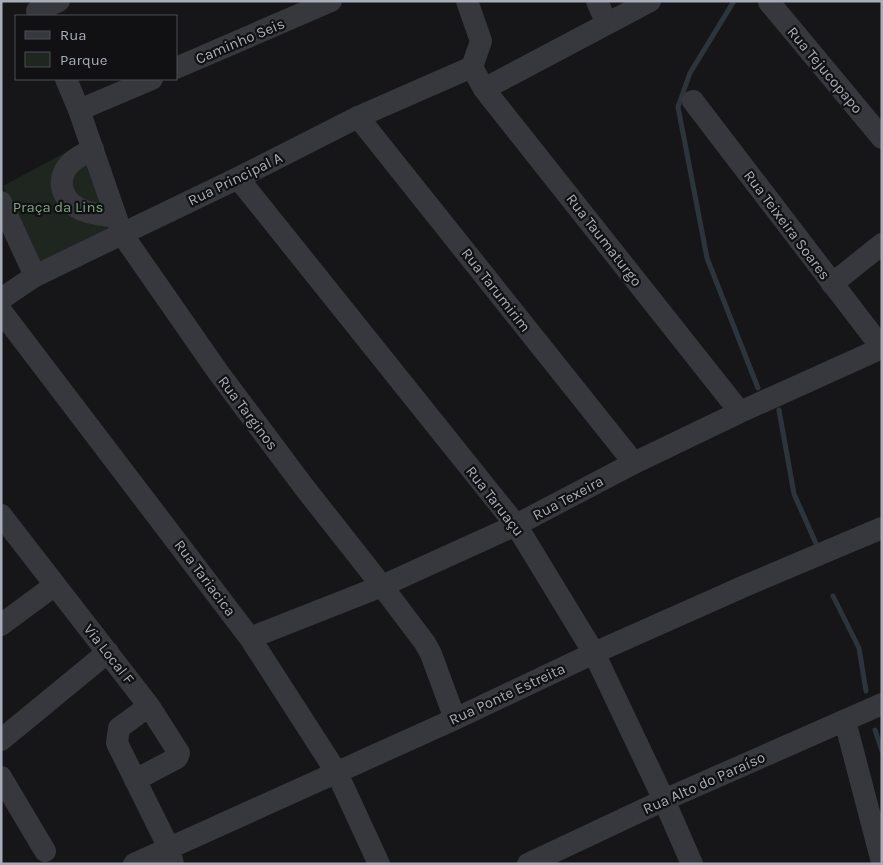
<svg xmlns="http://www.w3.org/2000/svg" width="883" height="865" font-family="Karla,sans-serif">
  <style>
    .green { fill: #1e261f }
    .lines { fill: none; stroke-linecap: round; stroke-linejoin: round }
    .stream { stroke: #2c353c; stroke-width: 5 }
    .minor { stroke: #37383d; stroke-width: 22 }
    .labels { text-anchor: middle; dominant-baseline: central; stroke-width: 4.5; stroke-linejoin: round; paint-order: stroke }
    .street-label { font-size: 15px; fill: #a8adb8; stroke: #111113 }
    .park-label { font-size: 15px; fill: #7fa381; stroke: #111113 }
  </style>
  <rect width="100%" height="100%" fill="#161618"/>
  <path class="green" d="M81,144L111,227L37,268L3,186Z"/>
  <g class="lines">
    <path class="stream" d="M734,1L690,73L678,107L707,258L758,388
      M779,410L794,494L818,548
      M833,596L859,648L866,691
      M875,730L882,751"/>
    <path class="minor" d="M467,1L481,41L472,67
      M597,1L607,24
      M769,2L882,138
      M37,11L59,1
      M472,67L484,89L740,412
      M176,68L331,1
      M66,79L79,110L122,234L218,372L304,487L382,586L425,643L431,654L455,719
      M484,89L650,1
      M693,101L882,348
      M79,110L152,79
      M358,117L634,463
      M93,149C86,153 79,156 73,161C52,179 63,204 85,211C95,215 106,215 116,217
      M238,178L516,525L594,653L664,800L692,864
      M1,202L35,276
      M832,284L882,244
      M1,299L35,276L238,178L358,117L472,67
      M1,311L250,638L337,773L379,864
      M1,515L149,706L179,753L177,758L135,780
      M1,625L55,585
      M250,638L382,586L516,525L634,463L740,412L882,348
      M149,706L119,728L117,743L169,848L173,864
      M845,721L882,862
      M1,740L108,652
      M1,777L45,851
      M134,864L455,719L594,653L747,585L882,528
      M528,864L664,800L882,704"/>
  </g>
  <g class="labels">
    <g class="street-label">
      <text transform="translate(240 41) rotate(-23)">Caminho Seis</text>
      <text transform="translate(825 70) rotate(50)">Rua Tejucopapo</text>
      <text transform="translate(235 179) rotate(-26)">Rua Principal A</text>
      <text transform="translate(787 225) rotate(53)">Rua Teixeira Soares</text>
      <text transform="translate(604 240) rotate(52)">Rua Taumaturgo</text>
      <text transform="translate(496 290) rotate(52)">Rua Tarumirim</text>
      <text transform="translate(248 413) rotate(53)">Rua Targinos</text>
      <text transform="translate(568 498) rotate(-28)">Rua Texeira</text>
      <text transform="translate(495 501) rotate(52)">Rua Taruaçu</text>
      <text transform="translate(205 578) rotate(53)">Rua Tariacica</text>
      <text transform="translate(109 654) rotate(52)">Via Local F</text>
      <text transform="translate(507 694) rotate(-25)">Rua Ponte Estreita</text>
      <text transform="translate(704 783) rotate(-24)">Rua Alto do Paraíso</text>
    </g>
    <g class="park-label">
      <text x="58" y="207">Praça da Lins</text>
    </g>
  </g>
  <rect width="883" height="865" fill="none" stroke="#a8adb8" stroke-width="5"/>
  <rect x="15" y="15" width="162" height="65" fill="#111113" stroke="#4d4f55"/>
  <rect x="25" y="31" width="25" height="8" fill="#37383d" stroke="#4d4f55"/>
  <text x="60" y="40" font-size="15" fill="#a8adb8">Rua</text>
  <rect x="25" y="52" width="25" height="15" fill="#1e261f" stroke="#4d4f55"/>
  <text x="60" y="65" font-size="15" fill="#a8adb8">Parque</text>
</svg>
